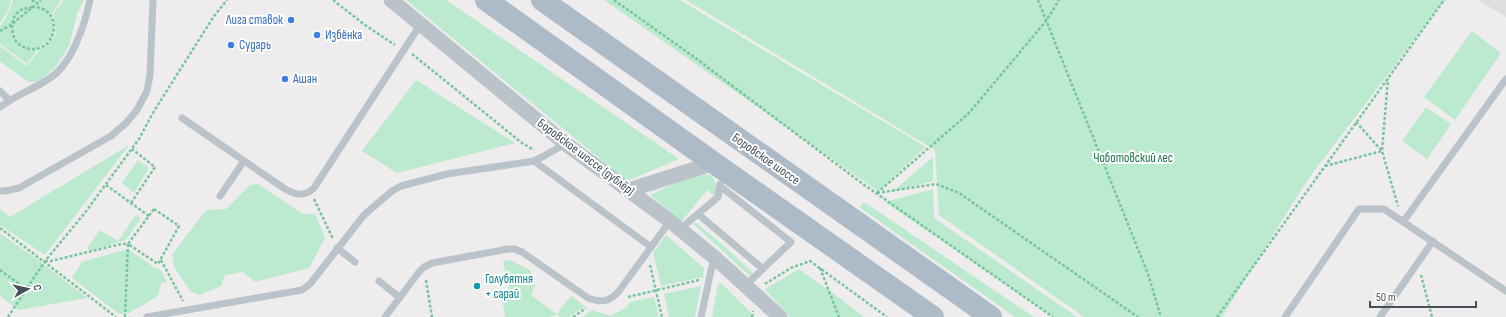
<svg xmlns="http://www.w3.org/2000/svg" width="1506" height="317" font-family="'Sofia Sans Condensed',sans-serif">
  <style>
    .education { fill: #dfdddd }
    .green { fill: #bceace }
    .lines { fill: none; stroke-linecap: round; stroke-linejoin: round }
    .path { stroke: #77c59f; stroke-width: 2.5; stroke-dasharray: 3 2; stroke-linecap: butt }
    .service { stroke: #bbc3ca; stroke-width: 7 }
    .minor { stroke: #bbc3ca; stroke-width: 15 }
    .primary { stroke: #adbbc9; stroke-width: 22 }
    .shop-dot { fill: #3f7fe0; stroke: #fff; stroke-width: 1.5 }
    .culture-dot { fill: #0f9aa8; stroke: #fff; stroke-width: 1.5 }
    .labels { text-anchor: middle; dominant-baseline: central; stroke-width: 4; stroke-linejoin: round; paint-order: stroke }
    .shop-label { font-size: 13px; fill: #366cbe; stroke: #fff; text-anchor: start }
    .street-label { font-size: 13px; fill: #454f57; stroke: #fff }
    .park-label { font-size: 13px; fill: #1d7248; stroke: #fff }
    .culture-label { font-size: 13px; fill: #0d838f; stroke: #fff; text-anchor: start }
  </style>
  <rect width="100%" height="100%" fill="#eeecec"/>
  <path class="education" d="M1478,0H1506V17Z"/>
  <path class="green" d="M0,0H11L8,11L0,23Z
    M13,0H61L51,15L55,32L51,38L40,46L27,64L0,44V26L7,16Z
    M64,0H84L77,14L69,46L54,69L38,81L28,82L0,61V46L27,66L41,48L52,40L56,33L53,14Z
    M406,0H446L679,159L627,181Z
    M604,0H680L926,147L878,191Z
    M686,0H1447L1439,7L1308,179L1222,317H1084L939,215L935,150Z
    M1472,31L1501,53L1455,120L1424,97Z
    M416,80L515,143L397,173L362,151Z
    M1426,107L1451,124L1427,159L1402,141Z
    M129,145L45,255L0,225V209L10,217Z
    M933,157V181L892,192Z
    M138,160L149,168L134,193L122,183Z
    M703,173L712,176L716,185L715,196L707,190L682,221L650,195L695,174Z
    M258,184L303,214H315L325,238L309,268L255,282L243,272L225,275L221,286L199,295L190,291L174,267L172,255L206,210L226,209L250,185Z
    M933,189L934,218L1077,317H1053L885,202Z
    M864,202L1034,317H1015L859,207Z
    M136,215L141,218L126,240L89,251L88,247L100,230L118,241Z
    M696,223L723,245L755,275L751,277L693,224Z
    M0,233L41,262L87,298L19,310L0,296Z
    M666,235L704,268L703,277L661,286L653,253Z
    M128,249L155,268L160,269L167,282L161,283L158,296L129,313L119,314L72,278L82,262Z
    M510,260L530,270L535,285L531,295L558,315L549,317H505L502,298L510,296L503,261Z
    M799,269L842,300L864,317H790L765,289Z
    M721,283L755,317H712L718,285Z
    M701,286L695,317H669L664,294Z
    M571,296L585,306L569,317H558L559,310Z
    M654,297L659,317H583L592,310L611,316L627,307L630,302Z"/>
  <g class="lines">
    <path class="path" d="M32,0L37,4
      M333,0L365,25L395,45
      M614,0L694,57L863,184L1053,317
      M1038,0L1148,274L1161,317
      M32,7C63,6 59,50 32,49C26,49 20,46 16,41C10,31 10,14 23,9C26,8 29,8 32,7Z
      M0,31L11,25L41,0
      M412,54L522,143L534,150
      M1356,122L1382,151L1398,206
      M1325,166L1382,151L1388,79
      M106,185L149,216
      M877,193L936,184L959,193L1138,317
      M877,193L969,113L1046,21L1059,0
      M314,199L333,239
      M131,203L155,167L132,149
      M154,209L179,226L158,264L128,244Z
      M0,228L116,317
      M161,260L183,301
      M45,261H51L121,244H128L125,317
      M650,265L662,317
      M820,268L839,317
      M0,270L26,289
      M1421,275L1432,317
      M426,280L432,317
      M765,284L791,268L810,261L887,317
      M628,297L699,280
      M8,317L45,261L84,214L139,139L154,111L214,16L227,0
      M573,317L586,308
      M752,317L753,311
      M1217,317L1444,0"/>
    <path class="service" d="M0,91L9,100
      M0,107C16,95 34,89 50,78C72,64 85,24 90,0
      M182,118L285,189C296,195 304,197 314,188L420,25
      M534,161L651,247
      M720,186L791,242L746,285
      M0,191H5L19,188L111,136L126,123L137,110L147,91L150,75L153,0
      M220,196L244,161
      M698,214L763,269
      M1403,222L1506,79
      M680,229L718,197L720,184
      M337,248L355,262
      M379,281L400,298
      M147,317L302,290L310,284L364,215L392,191L401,186L447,174L534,161L544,156L565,144
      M385,317L419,272L424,267L432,263L508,249H515L522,252L588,298C601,303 610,302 619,291L670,221
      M701,317L714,257
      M1285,317L1359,209H1384L1506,291
      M1380,317L1433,241"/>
    <path class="minor" d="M391,0L566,144L670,221L714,257L780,317
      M629,190L714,163"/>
    <path class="primary" d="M486,0L714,163L933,317
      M542,0L991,317"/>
  </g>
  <g class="shop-dot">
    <circle cx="291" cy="20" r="4"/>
    <circle cx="317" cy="35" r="4"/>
    <circle cx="231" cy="45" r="4"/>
    <circle cx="285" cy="79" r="4"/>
  </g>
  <circle class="culture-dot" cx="477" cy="286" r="4"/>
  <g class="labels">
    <g class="shop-label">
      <text x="283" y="20" text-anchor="end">Лига ставок</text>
      <text x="325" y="35">Избёнка</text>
      <text x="239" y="45">Сударь</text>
      <text x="293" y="79">Ашан</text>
    </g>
    <g class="street-label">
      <text transform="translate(586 157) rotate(37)">Боровское шоссе (дублёр)</text>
      <text transform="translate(766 159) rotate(35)">Боровское шоссе</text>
    </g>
    <g class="park-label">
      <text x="1133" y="158">Чоботовский лес</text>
    </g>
    <g class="culture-label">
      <text x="485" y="279">Голубятня<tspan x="485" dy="15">+ сарай</tspan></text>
    </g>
  </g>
  <g transform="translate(28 289) rotate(82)" stroke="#ffffff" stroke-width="3" paint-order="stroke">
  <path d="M0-3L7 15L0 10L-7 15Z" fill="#454f57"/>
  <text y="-6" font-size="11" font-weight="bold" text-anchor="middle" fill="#454f57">С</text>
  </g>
  <path d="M1370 301v6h106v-6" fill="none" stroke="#454f57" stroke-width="2"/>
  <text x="1376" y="301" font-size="12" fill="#454f57" stroke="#ffffff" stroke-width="3" paint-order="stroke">50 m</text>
</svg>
